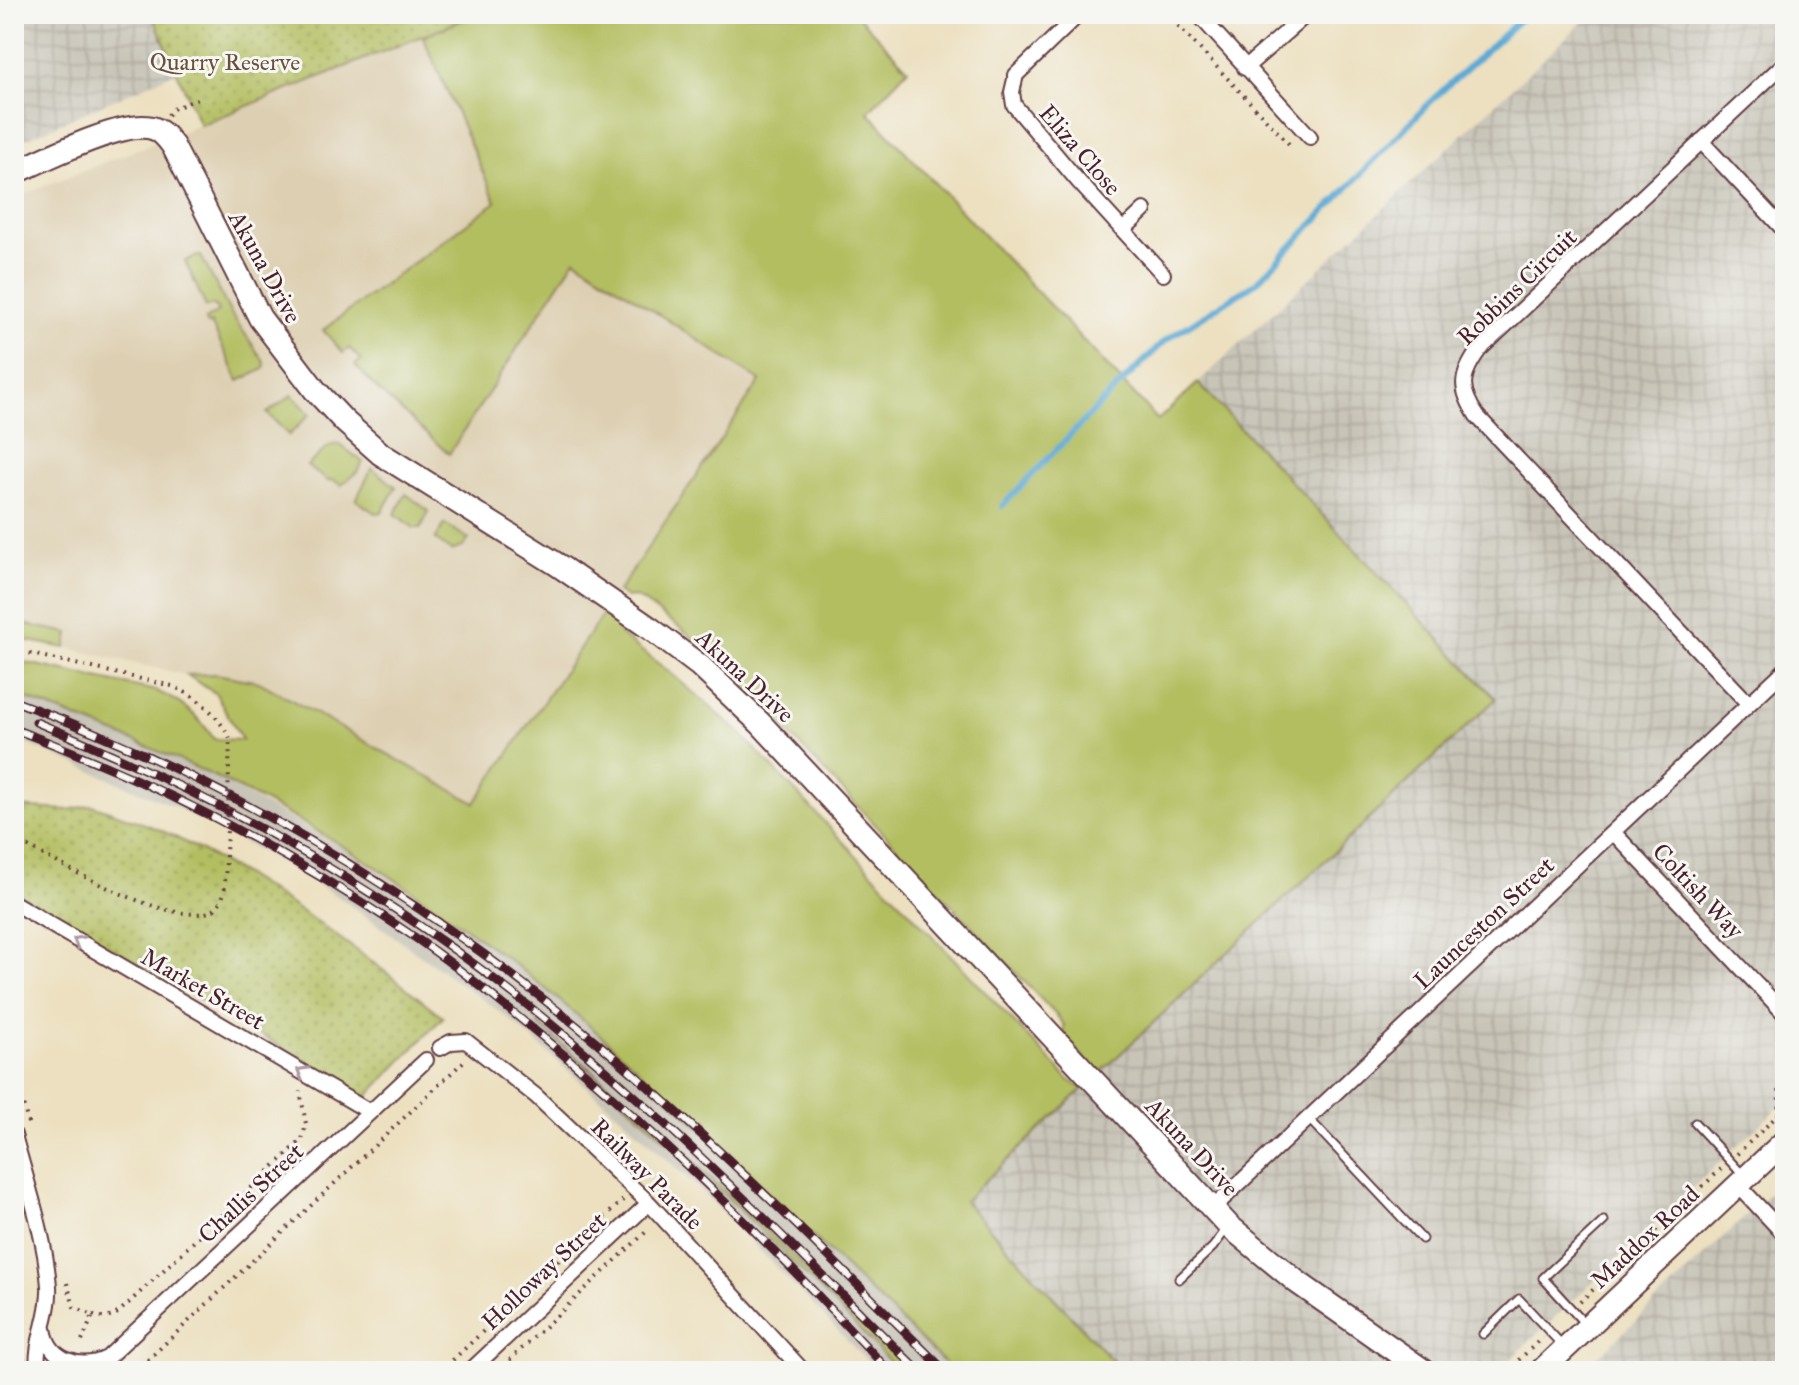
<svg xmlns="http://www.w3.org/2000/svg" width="1799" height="1385" font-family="'IM FELL Great Primer',serif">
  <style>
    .built { fill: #ddcfb1 }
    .industrial { fill: url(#industrial-grid) }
    .railway { fill: #c8c4b8 }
    .green { fill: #b3be60; stroke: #7e6e46; stroke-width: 2 }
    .park { fill: url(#park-dots); stroke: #7e6e46; stroke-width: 2 }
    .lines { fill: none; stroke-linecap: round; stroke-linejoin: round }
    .stream { stroke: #5ba9d4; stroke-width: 6 }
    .lane-casing { stroke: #623c41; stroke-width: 11 }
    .street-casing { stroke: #623c41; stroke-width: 18 }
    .secondary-casing { stroke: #623c41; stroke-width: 26 }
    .path { stroke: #623c41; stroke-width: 4; stroke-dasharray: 2 6; stroke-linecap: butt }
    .lane { stroke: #fff; stroke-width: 7 }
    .street { stroke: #fff; stroke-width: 14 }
    .secondary { stroke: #fff; stroke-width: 22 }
    .rail-casing { stroke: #4a1f2b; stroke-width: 9 }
    .rail { stroke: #f6f6f2; stroke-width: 6; stroke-dasharray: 18; stroke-linecap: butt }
    .path-bridge { stroke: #623c41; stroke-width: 4; stroke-dasharray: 2 6; stroke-linecap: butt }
    .oneway { stroke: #ae9aa0 }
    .labels { text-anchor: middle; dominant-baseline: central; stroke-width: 6; stroke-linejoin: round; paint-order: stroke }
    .park-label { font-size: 24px; fill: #6a4f3b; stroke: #f6f6f2 }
    .street-label { font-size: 24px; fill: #4a1f2b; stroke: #f6f6f2 }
  </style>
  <defs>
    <pattern id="industrial-grid" width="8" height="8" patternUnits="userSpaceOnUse" patternTransform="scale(2)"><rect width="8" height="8" fill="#c8c4b8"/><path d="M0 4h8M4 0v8" fill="none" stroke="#ada89e"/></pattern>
    <pattern id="park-dots" width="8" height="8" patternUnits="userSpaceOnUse" patternTransform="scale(2)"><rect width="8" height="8" fill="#b3be60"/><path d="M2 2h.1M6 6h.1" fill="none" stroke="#949a4f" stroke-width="1.8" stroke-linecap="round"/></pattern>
  </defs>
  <rect width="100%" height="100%" fill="#f6f6f2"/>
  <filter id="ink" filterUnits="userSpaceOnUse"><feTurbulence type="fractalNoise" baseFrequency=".0125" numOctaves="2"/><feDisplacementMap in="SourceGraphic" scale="16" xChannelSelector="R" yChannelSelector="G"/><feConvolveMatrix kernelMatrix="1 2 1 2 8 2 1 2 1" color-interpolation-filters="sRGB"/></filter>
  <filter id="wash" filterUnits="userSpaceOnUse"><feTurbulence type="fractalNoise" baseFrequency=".006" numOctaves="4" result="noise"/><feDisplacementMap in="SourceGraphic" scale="32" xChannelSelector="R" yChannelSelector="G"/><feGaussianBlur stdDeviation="1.8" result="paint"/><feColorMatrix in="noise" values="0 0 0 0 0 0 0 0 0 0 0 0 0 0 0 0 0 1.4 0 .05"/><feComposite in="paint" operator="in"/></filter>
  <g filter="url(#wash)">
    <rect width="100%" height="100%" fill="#ece0c0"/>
    <path class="built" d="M423,37L496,202L344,352L349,348L361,361L356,365L376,388L438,446L449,454L575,259L760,381L475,803L259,682L216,674L187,675L66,648L69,633L14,622V198Z"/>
    <path class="industrial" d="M14,14H151L176,72L14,144Z
      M1591,14H1785V1101L1498,1371H1122L964,1201L1496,699L1198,383Z
      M1785,1179V1371H1583Z"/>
    <path class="railway" d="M14,694L131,740L216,778L343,848L480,939L553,996L627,1059L953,1371H912L668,1136L577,1058L719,1188L802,1269L899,1371H877L710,1199L626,1121L506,1016L342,899L272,857L176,807L14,738Z"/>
    <path class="green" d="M477,14H856L908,69L868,112L1158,420L1198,383L1496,699L1099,1074L1064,1037V1025L1057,1016L734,676L687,633L644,602L635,597L626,598L618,592L760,381L575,259L449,454L376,388L355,365L361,360L349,348L343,353L323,330L496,202L423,37Z
      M198,256H201L230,312L265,363L264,369L239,381L211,323L207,325L205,320L218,312L214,305L206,307L185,261Z
      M292,395L310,414L289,435L267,413Z
      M339,444L363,462L357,472L341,485L333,480L328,481L307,466L329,446Z
      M372,468L396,487L382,512L375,513L356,500Z
      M406,494L429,511L421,528H414L395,514Z
      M445,524L469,539L463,547L451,551L435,539Z
      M603,614L616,623L621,635L667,670L738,731L1069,1080L1080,1087L1086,1086L964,1201L1122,1371H953C883,1304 813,1237 743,1169C671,1099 598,1029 518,967C424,895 323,829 216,777C150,746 82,720 14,694V660L156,691C181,701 199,716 214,739L242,740L216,694L187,675L216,674L259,682L475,803Z
      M14,622L69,633L66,648L14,638Z
      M537,1023L668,1136L912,1371H899C783,1248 664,1135 537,1023Z"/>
    <path class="park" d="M152,14H477L200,125Z
      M92,805C116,814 143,822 167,833C267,882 357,948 443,1017L367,1097L14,891V807L68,810Z"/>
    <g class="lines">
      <path class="stream" d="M1002,506L1107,397L1167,339L1257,282L1432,100L1526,14"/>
    </g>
  </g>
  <g filter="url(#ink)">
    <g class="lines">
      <defs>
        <path id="lane" d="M1309,1119L1422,1239
          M1695,1123L1742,1174
          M1179,1279L1213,1247L1228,1227
          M1585,1324L1543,1278L1604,1221
          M1483,1334L1519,1299L1563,1346"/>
        <path id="street" d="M1079,14L1016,75L1012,92L1014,105L1078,181L1163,274
          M1198,14L1310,137
          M1245,68L1307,14
          M1701,141L1785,231
          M1123,230L1144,210
          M1749,704L1477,416C1459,389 1460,376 1479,350L1785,63
          M1613,832L1785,1014
          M14,903L370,1112
          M440,1048L451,1042L466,1041L536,1096L649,1203L803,1371
          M14,1135C27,1184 45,1235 49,1286C51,1315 34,1341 38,1371
          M1738,1185L1785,1235
          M1213,1208L1785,670
          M44,1328C48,1360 80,1371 107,1358
          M14,1350L19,1371
          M97,1371L107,1358L426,1060
          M470,1371L649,1203"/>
        <path id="secondary" d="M14,173C43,160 127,117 155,129C163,132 168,139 173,146L260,318L315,390L344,421L381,454L558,565L651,629L700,666L760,723L1229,1226L1297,1282L1424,1371
          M1541,1371L1785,1141"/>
      </defs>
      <use href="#lane" class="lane-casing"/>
      <use href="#street" class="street-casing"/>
      <use href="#secondary" class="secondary-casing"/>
      <path class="path" d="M1167,14L1289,144
        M168,115L173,109L197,99
        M14,650L172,686C198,697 217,713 230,739
        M14,839C54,860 172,931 214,910
        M14,1067L29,1127
        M1737,1154L1778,1115L1781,1052L1785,1048
        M67,1283L74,1307L93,1315L80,1346
        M1580,1302L1722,1168
        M93,1315C104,1318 110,1319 119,1312L302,1140L306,1124L300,1091
        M136,1371L464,1061
        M441,1371L623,1200
        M498,1371L649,1229
        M1507,1371L1542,1338"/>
      <use href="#lane" class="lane"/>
      <use href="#street" class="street"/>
      <use href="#secondary" class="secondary"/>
      <defs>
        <path id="rail" d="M14,701C231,780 430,902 606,1050C724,1150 834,1262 945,1371
          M36,722C228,800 406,902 564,1035C689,1139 803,1257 919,1371
          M14,729C151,780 280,847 401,928C451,961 498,1000 545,1039C667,1141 781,1254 889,1371"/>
      </defs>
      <use href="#rail" class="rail-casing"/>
      <use href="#rail" class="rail"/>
      <path class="path-bridge" d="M214,910L222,900L225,887L230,739"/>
    </g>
    <defs><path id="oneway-chevron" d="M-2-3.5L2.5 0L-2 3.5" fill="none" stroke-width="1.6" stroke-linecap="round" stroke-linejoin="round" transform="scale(2)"/></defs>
    <g class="oneway">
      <use href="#oneway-chevron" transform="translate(78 941) rotate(-150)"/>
      <use href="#oneway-chevron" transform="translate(302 1072) rotate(-150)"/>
    </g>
  </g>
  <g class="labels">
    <g class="park-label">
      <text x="225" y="62">Quarry Reserve</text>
    </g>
    <g class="street-label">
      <text transform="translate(1080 150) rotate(49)">Eliza Close</text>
      <text transform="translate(265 267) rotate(61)">Akuna Drive</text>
      <text transform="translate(1517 287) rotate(-44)">Robbins Circuit</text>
      <text transform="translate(745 676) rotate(43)">Akuna Drive</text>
      <text transform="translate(1698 891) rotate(47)">Coltish Way</text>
      <text transform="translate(1484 923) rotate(-43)">Launceston Street</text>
      <text transform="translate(203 989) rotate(30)">Market Street</text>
      <text transform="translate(1192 1147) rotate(47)">Akuna Drive</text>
      <text transform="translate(647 1174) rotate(45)">Railway Parade</text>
      <text transform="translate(251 1193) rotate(-43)">Challis Street</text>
      <text transform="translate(1645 1237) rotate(-43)">Maddox Road</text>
      <text transform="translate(544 1271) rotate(-43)">Holloway Street</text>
    </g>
  </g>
  <rect width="1799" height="1385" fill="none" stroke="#f6f6f2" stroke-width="48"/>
</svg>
